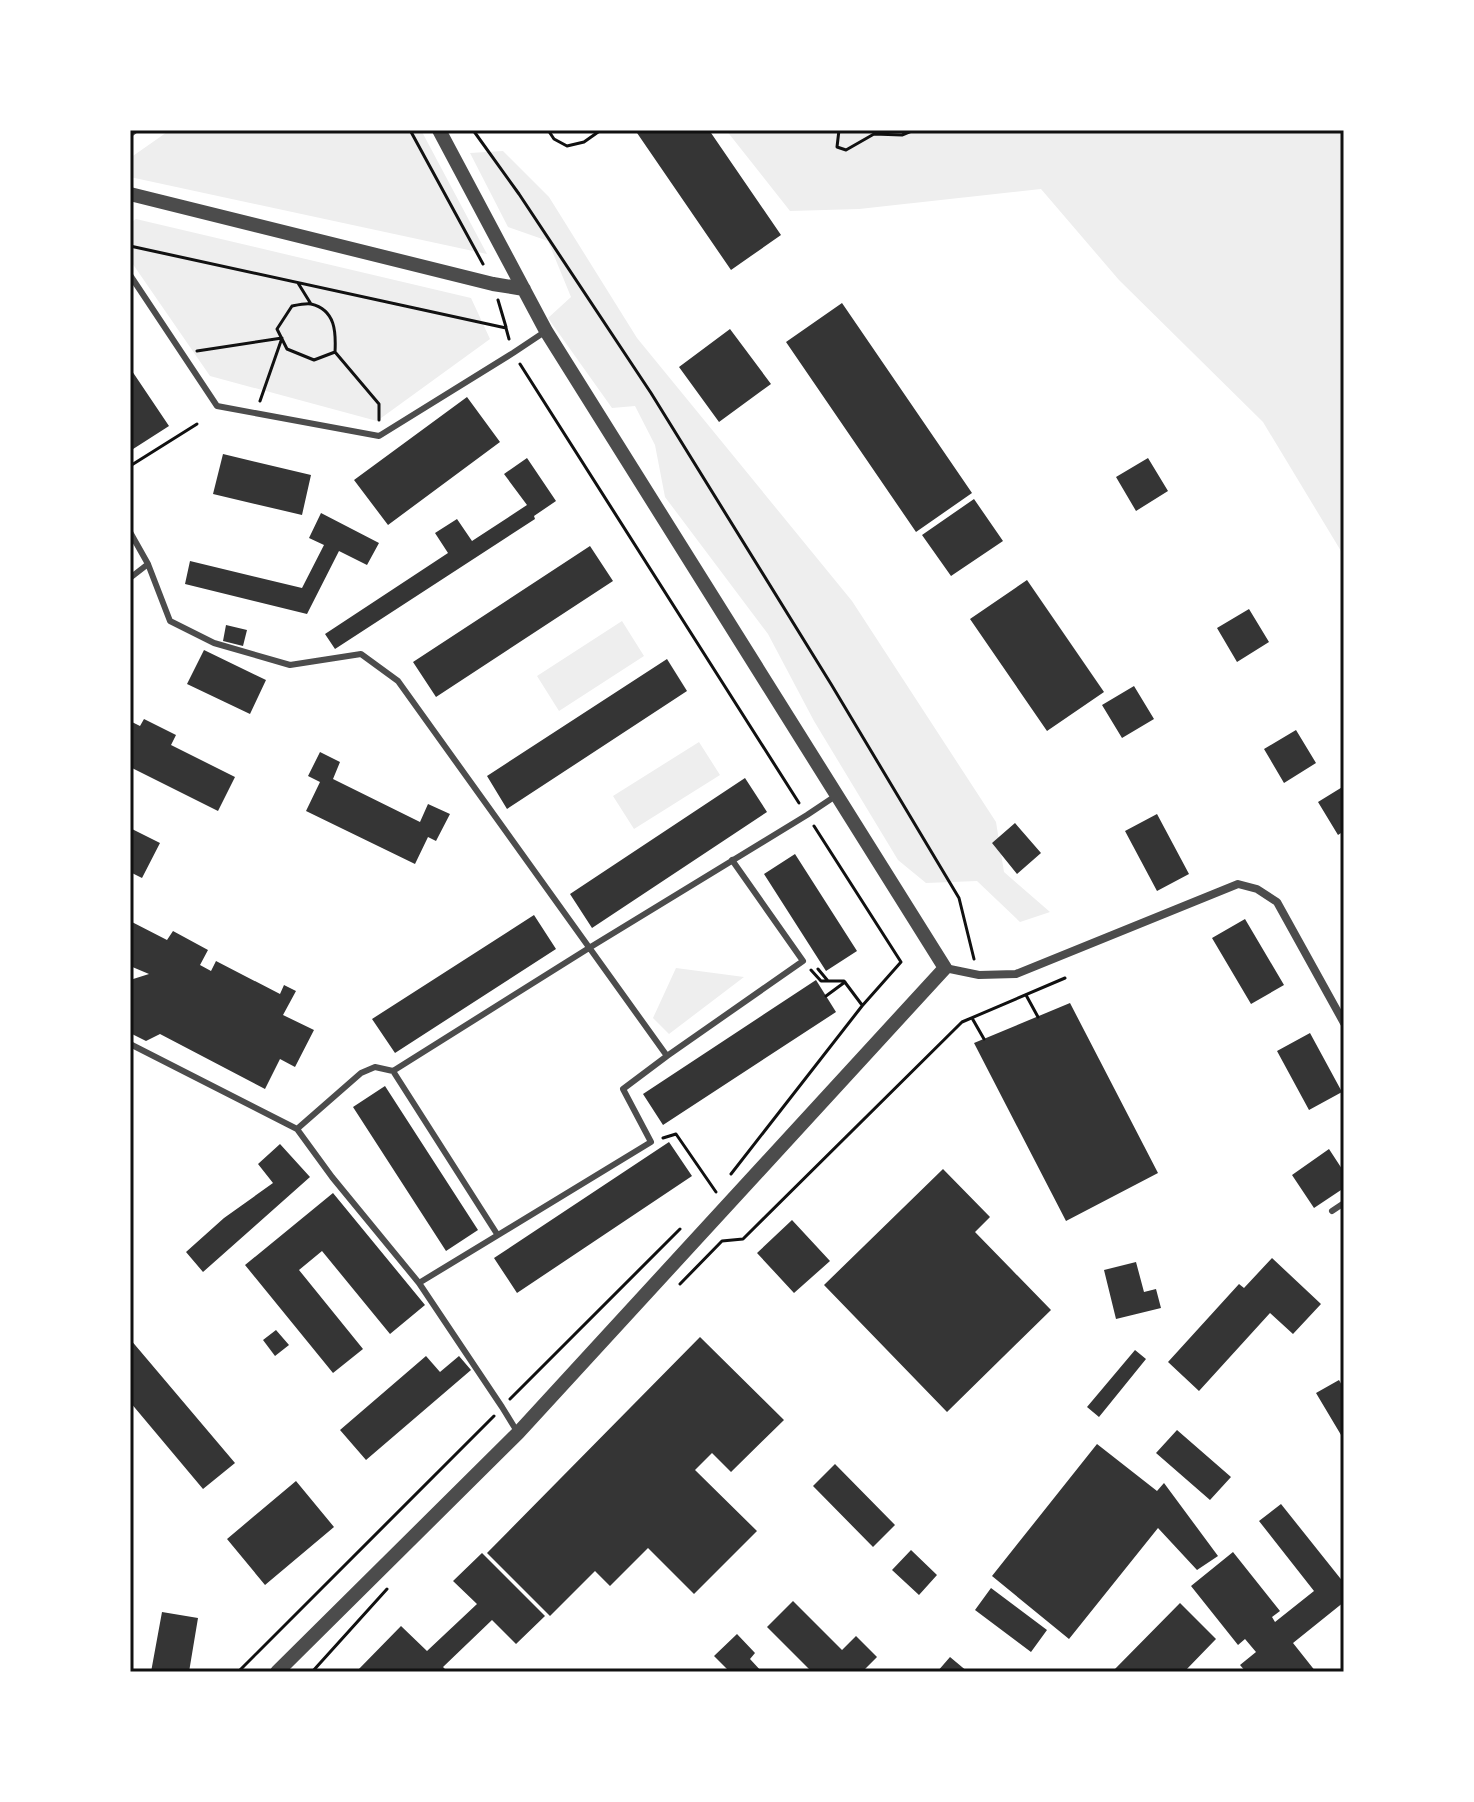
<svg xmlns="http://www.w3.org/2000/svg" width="1474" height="1802" font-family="Arial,sans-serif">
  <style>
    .green { fill: #eee }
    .building { fill: #353535 }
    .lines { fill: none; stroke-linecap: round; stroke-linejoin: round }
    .path { stroke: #111; stroke-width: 3 }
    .service { stroke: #4c4c4c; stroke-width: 6 }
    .minor { stroke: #4c4c4c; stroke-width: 8 }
    .tertiary { stroke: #4c4c4c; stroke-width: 14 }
    .neatline { fill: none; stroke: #111; stroke-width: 3 }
  </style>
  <rect width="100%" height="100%" fill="#fff"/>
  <path class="green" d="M170,130H421L487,254L130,177V158Z
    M726,130H1344V556L1263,422L1119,280L1041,189L859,209L790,211Z
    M503,151L549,197L637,338L852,601L996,822L1004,872L1050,912L1020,922L977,881L926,883L898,860L814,721L768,634L665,497L655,445L635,406L612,408L548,318L571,297L548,241L508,227L470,153Z
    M136,219L471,298L490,339L377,421L210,376L130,260V223Z
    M622,621L644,656L559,711L537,676Z
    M699,742L720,775L634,829L613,796Z
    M676,968L744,977L669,1034L653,1018Z"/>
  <path class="building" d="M635,130H709L781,235L731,270Z
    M842,303L972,493L916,532L786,342Z
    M730,329L771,384L719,422L679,367Z
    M130,368L169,426L130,451Z
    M467,397L500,442L388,525L354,480Z
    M223,454L311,475L302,515L213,494Z
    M527,458L556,501L534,516L535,519L335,649L325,634L448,553L435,533L457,519L472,541L527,505L504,474Z
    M1148,458L1168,491L1136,511L1116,477Z
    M974,499L1003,541L951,576L922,535Z
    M321,513L379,543L367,565L339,551L307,614L185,584L190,561L302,588L324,545L309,538Z
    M590,546L613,581L436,697L413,662Z
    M1027,580L1104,692L1047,731L970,619Z
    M1249,609L1269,642L1237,662L1217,628Z
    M226,625L247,630L243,646L223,641Z
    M204,650L266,680L250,714L187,684Z
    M667,659L687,691L507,809L487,776Z
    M1134,686L1154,719L1122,738L1102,705Z
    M144,719L176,735L171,745L235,777L218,811L130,767V721L140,726Z
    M1296,730L1316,763L1284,783L1264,749Z
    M320,752L340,762L333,779L420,822L428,804L450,814L436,841L428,837L415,864L306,811L320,782L308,776Z
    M745,778L767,812L592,928L570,894Z
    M1344,786V831L1338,835L1318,802Z
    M1157,814L1189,874L1157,891L1125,831Z
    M1015,823L1041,853L1017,874L992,843Z
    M130,828L160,843L142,878L130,872Z
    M795,854L857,951L826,971L764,874Z
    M534,915L556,949L395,1053L372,1019Z
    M1245,919L1284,985L1251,1004L1212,938Z
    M130,921L167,940L173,931L208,950L200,965L211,971L216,961L280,994L284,985L296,991L283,1015L314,1030L295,1067L280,1059L265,1089L160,1034L146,1041L130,1033V980L149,974L130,966Z
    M816,980L836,1012L663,1125L643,1094Z
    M1070,1003L1158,1173L1066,1221L974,1043Z
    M1310,1033L1342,1092L1309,1110L1277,1051Z
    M385,1086L478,1230L446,1251L353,1107Z
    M669,1142L692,1176L517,1293L494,1258Z
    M280,1144L310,1177L203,1272L186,1252L224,1218L273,1183L258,1164Z
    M1329,1149L1344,1172V1188L1314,1208L1292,1175Z
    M943,1169L990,1217L975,1232L1051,1310L947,1412L824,1285Z
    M333,1193L425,1305L390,1334L322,1251L299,1270L363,1349L333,1373L245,1265Z
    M792,1220L830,1261L794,1293L757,1253Z
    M1272,1258L1321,1304L1293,1334L1270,1313L1199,1391L1168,1362L1239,1284L1244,1288Z
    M1136,1262L1144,1292L1156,1289L1161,1308L1116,1319L1104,1270Z
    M276,1330L289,1345L275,1356L263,1340Z
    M700,1337L784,1420L731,1472L712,1453L695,1470L757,1531L694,1594L648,1548L610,1586L595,1571L550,1616L487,1553Z
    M130,1339L235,1463L203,1489L130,1402Z
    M1135,1350L1146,1359L1099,1417L1087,1407Z
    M426,1356L440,1372L459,1356L471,1370L366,1460L340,1430Z
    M1339,1380L1344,1389V1440L1316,1393Z
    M1177,1430L1231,1477L1210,1500L1156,1453Z
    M1097,1444L1157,1491L1164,1483L1218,1556L1197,1570L1158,1528L1069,1639L992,1576Z
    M835,1464L895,1525L873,1547L813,1486Z
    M296,1481L334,1527L265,1585L227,1539Z
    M1281,1504L1344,1583V1602L1293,1643L1316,1672H1246L1240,1665L1256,1652L1245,1639L1238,1645L1191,1586L1233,1552L1280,1611L1272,1617L1275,1622L1314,1591L1259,1521Z
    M911,1550L937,1575L919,1595L892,1570Z
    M482,1553L545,1616L516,1644L492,1620L443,1667L448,1672H356L401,1626L427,1651L477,1604L453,1581Z
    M991,1588L1047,1630L1031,1652L975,1610Z
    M793,1601L842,1650L856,1636L877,1657L862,1672H812L767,1627Z
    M1180,1603L1216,1639L1184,1672H1112Z
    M162,1612L198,1618L189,1672H151Z
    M737,1634L755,1653L750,1659L762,1672H730L714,1656Z
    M950,1657L968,1672H937Z"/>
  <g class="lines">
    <path class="path" d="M410,130L483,264
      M473,130L519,194L651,393L831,684L959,898L974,959
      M548,130L554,139L567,146L584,142L601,130
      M839,130L837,147L846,150L874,134L902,135L914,130
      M130,246L506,328L509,339
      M298,283L311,304
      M498,300L506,327
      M197,351L282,338L260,401
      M335,352L314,360L287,349L277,329L292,306C297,305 306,303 311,304C336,310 336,333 335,352L379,404V420
      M520,364L799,803
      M130,466L197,424
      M818,969L828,981
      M811,970L821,981H844L862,1005
      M1026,995L1038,1017
      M826,996L845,982
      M972,1018L984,1039
      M663,1138L676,1134L716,1192
      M731,1174L862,1006L901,962L814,826
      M680,1284L722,1241L743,1239L962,1022L1065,978
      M510,1399L680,1229
      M238,1672L494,1416
      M312,1672L387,1589"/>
    <path class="service" d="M130,275L217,406L379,436L513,353L546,331
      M130,532L148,564L130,578
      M148,564L170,621L214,643L290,665L361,654L398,681L667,1056L623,1089L651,1142L419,1283
      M130,1044L297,1129L332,1177L419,1283L502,1407L518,1433
      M667,1056L803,961L732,860
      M393,1071L497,1234
      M297,1129L361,1073L375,1067L393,1071L589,948L807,815L837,795
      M1332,1211L1344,1203"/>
    <path class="minor" d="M130,133L134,130
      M945,968L979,975L1016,974L1238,884L1257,889L1277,902L1344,1023"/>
    <path class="tertiary" d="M130,194L493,284L524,289
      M277,1672L518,1433L945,968L546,331L439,130"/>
  </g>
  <rect width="1474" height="1802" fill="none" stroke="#ffffff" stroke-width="264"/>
  <rect x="132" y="132" width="1210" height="1538" class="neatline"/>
</svg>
